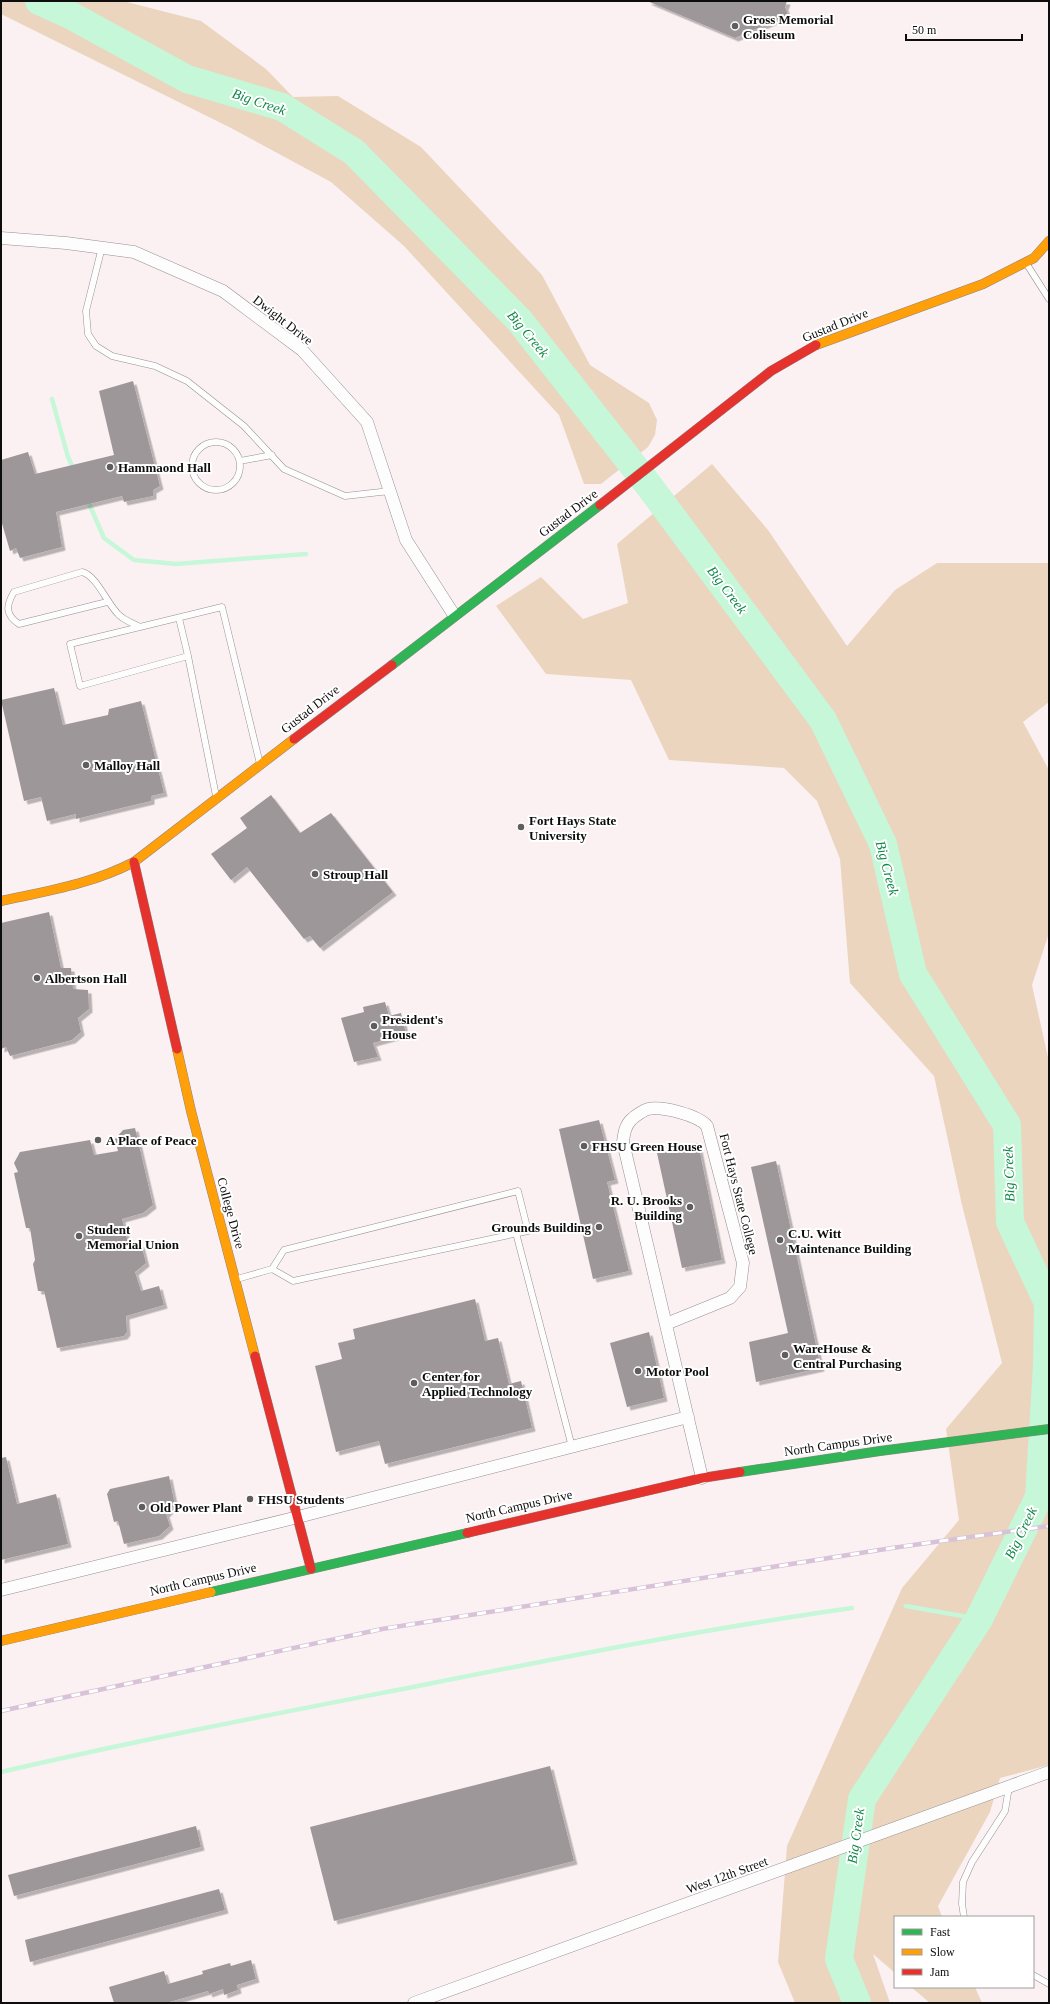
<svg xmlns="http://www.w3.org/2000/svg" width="1050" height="2004" font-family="Georgia,serif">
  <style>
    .forest { fill: #ebd5be }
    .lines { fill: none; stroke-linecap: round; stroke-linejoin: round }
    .stream { stroke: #c5f7d8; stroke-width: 4.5 }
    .river { stroke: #c5f7d8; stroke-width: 28 }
    .building { fill: #9e9799; filter: url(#shadow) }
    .lane-casing { stroke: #949091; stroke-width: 7 }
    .street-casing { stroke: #949091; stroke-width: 13 }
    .fast-casing { stroke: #8b8687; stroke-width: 10 }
    .slow-casing { stroke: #8b8687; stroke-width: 10 }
    .jam-casing { stroke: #8b8687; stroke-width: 10 }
    .lane { stroke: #fefdfd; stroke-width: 6 }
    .street { stroke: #fefdfd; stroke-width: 12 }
    .fast { stroke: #30b455; stroke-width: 9 }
    .slow { stroke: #ff9f0a; stroke-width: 9 }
    .jam { stroke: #e5322d; stroke-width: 9 }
    .rail-casing { stroke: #d8c2d7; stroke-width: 4.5 }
    .rail { stroke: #fff; stroke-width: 3; stroke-dasharray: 9; stroke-linecap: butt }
    .poi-dot { fill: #605d5e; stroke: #fff; stroke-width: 1.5 }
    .labels { text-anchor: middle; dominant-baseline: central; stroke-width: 4; stroke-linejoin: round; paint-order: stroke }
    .poi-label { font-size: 13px; font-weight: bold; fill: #0d0d0d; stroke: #fff; text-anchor: start }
    .street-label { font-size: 13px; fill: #0d0d0d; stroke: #fff }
    .water-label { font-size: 14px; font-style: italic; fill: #0f8847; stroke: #fff }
  </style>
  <defs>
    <filter id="shadow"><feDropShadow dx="3.5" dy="3.5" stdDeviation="0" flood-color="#0004"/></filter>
  </defs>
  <rect width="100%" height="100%" fill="#fbf1f3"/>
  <path class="forest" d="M1,1H123L201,21L266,69L293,97L338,96L421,147L542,275L590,365L649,403L657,420L655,435L648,447L601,484H584L559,415L404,246L331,182L231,128L1,14Z
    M712,464L768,530L847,646L895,590L937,563H1049V702L1023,722L1049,770V933L1032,985L1049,1062V1765L1000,1778L990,1812L938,1906L942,1917H895V1973L873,1954L890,2003H795L778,1962L787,1846L902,1588L959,1520L946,1429L1002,1363L962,1205L934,1076L850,983L840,859L817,801L784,768L669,760L631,680L546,674L496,606L541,577L583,619L628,603L617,544Z
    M911,1987H975L982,2003H930Z"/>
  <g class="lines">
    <path class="stream" d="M52,399L68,457L74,470
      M87,499L104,538L134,560L176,564L306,554
      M906,1606L979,1619
      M1,1772C143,1739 285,1712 428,1684C569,1656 710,1628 852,1608"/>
    <path class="river" d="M39,1L70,15L187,79L282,107L354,152L519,320L650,487L823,720L883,844L913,974L1007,1125L1010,1222L1048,1303L1047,1365L1039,1497L979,1619L862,1799L839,1959L857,2003"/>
  </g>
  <path class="building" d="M647,1H787L785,7L788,15L735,38Z
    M133,381L160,486L153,490V496L124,502L122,496L56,512L62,547L20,558L16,548L10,551L1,520V460L28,452L35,474L114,455L99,391Z
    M54,688L63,725L108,715L109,709L141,701L164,793L151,796V801L109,811L76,819V814L47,821L41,797L24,801L1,700Z
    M271,795L300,833L331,813L393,892L320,948L310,936L304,939L247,867L231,880L211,854L247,828L240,818Z
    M49,912L61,968H71L73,989L88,990L89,1009L78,1018L81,1032L72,1040L10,1056L6,1047L1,1049V923Z
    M385,1002L389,1016L401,1013L406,1034L373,1043L378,1057L354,1062L341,1018L364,1012L363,1007Z
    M599,1120L615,1180L607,1182L629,1271L593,1279L559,1129Z
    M135,1128L153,1205L143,1213L122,1219L129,1247L141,1244L146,1263L135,1272L141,1291L159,1286L164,1305L126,1316L127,1332L124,1336L57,1348L44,1291H38L33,1264L35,1260L30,1228H26L14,1173L18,1172L14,1163L20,1152L90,1140L94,1155L118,1151L115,1139L123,1130Z
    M698,1143L722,1260L682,1268L657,1153Z
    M776,1161L821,1368L756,1382L749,1342L788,1333L751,1167Z
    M475,1299L485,1341L498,1338L509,1384L521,1381L532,1428L385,1464L379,1441L336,1452L315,1366L342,1359L338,1343L355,1339L353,1329Z
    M649,1332L664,1398L627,1407L610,1343Z
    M6,1457L17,1504L56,1494L68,1544L1,1560V1458Z
    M169,1476L175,1505L166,1514L170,1526L159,1536L124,1544L118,1521L114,1522L107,1494L110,1489Z
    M550,1766L574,1861L334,1921L310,1827Z
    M196,1826L201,1847L14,1896L8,1875Z
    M219,1889L225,1910L30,1962L25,1940Z
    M251,1960L256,1979L237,1985L238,1990L224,1995L223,1989L209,1994L208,1991L166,2003H114L109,1987L164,1971L168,1984L203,1974L202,1971L230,1963L231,1966Z"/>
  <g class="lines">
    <defs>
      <path id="lane" d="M102,247L86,311L88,334L96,346L112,356L155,366L187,381L244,426L284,469L345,496L390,491
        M1026,263L1049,299
        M192 466a24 24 0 1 1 48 0a24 24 0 1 1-48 0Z
        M240,461L272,455
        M107,602L19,624C5,615 6,605 14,592L82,572C96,575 107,603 118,614C123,620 133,623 140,627
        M179,618L188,656
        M216,796L188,656L80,686L70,644L222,607L260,764
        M518,1191L528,1231L293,1281L272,1269L284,1250Z
        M516,1233L572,1447
        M237,1279L272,1269
        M964,1917L962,1904L963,1882L972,1862L1005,1811L1009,1787
        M1033,1975L1049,1984"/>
      <path id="street" d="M1,238L66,243L134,252L223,291L302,350L367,422L406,540L454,615
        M666,1324L730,1298L740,1287L743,1263L707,1126C698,1115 662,1106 648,1109C644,1110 635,1116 632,1119C625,1125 624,1134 623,1142L702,1478
        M1,1590L298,1517L688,1417
        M414,2003L1049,1772"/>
      <path id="fast" d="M392,665L600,505
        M740,1472L880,1451L1049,1429
        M211,1592L467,1533"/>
      <path id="slow" d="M816,345L983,284L1034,258L1049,241
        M1,901C47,891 92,884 134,862L294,739
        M177,1049L191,1111L255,1356
        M1,1641L211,1592"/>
      <path id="jam" d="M600,505L771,371L816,345
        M294,739L392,665
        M134,862L177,1049
        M255,1356L311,1569
        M467,1533L702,1478L740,1472"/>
    </defs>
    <use href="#lane" class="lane-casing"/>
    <use href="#street" class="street-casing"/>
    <use href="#fast" class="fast-casing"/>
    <use href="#slow" class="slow-casing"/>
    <use href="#jam" class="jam-casing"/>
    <use href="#lane" class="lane"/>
    <use href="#street" class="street"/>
    <use href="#fast" class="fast"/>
    <use href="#slow" class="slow"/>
    <use href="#jam" class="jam"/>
    <defs>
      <path id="rail" d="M1,1711L382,1629L892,1548L1049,1526"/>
    </defs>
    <use href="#rail" class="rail-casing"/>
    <use href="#rail" class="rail"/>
  </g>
  <g class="poi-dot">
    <circle cx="735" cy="26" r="4"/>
    <circle cx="110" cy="467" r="4"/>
    <circle cx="86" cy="765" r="4"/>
    <circle cx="521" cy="827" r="4"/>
    <circle cx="315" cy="874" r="4"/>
    <circle cx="37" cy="978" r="4"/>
    <circle cx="374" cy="1026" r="4"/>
    <circle cx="98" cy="1140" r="4"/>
    <circle cx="584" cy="1146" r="4"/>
    <circle cx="690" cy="1207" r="4"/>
    <circle cx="599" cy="1227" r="4"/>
    <circle cx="79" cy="1236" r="4"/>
    <circle cx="780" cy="1240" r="4"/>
    <circle cx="785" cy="1355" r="4"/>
    <circle cx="638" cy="1371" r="4"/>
    <circle cx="414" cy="1383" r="4"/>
    <circle cx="250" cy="1499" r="4"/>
    <circle cx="142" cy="1507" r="4"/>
  </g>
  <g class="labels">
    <g class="poi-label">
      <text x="743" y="19">Gross Memorial<tspan x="743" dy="15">Coliseum</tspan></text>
      <text x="118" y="467">Hammaond Hall</text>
      <text x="94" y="765">Malloy Hall</text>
      <text x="529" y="820">Fort Hays State<tspan x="529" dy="15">University</tspan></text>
      <text x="323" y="874">Stroup Hall</text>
      <text x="45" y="978">Albertson Hall</text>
      <text x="382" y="1019">President's<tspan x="382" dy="15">House</tspan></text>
      <text x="106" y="1140">A Place of Peace</text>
      <text x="592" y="1146">FHSU Green House</text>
      <text x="682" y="1200" text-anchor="end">R. U. Brooks<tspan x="682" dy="15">Building</tspan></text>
      <text x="591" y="1227" text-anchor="end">Grounds Building</text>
      <text x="87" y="1229">Student<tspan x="87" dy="15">Memorial Union</tspan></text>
      <text x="788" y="1233">C.U. Witt<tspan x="788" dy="15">Maintenance Building</tspan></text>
      <text x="793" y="1348">WareHouse &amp;<tspan x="793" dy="15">Central Purchasing</tspan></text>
      <text x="646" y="1371">Motor Pool</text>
      <text x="422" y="1376">Center for<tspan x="422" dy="15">Applied Technology</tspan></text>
      <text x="258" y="1499">FHSU Students</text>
      <text x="150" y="1507">Old Power Plant</text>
    </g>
    <g class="street-label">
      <text transform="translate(283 320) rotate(38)">Dwight Drive</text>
      <text transform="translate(835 325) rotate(-22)">Gustad Drive</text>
      <text transform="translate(568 513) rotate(-37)">Gustad Drive</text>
      <text transform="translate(310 709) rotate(-38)">Gustad Drive</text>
      <text transform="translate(739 1194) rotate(76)">Fort Hays State College</text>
      <text transform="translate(231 1213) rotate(75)">College Drive</text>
      <text transform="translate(838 1444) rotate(-8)">North Campus Drive</text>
      <text transform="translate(519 1506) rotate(-13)">North Campus Drive</text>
      <text transform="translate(203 1579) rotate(-13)">North Campus Drive</text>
      <text transform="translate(727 1875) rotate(-20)">West 12th Street</text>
    </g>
    <g class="water-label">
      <text transform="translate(259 102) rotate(19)">Big Creek</text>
      <text transform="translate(528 334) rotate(50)">Big Creek</text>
      <text transform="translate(727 590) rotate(53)">Big Creek</text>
      <text transform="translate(887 868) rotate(75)">Big Creek</text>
      <text transform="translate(1009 1174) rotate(-92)">Big Creek</text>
      <text transform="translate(1021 1533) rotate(-64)">Big Creek</text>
      <text transform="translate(856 1836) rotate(-82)">Big Creek</text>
    </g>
  </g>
  <rect width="1050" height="2004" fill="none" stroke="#0d0d0d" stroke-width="4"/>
  <rect x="894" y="1916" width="140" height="72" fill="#ffffff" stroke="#9e9e9e"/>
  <rect x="902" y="1929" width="20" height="6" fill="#30b455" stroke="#9e9e9e"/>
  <text x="930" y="1936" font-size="12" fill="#0d0d0d">Fast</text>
  <rect x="902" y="1949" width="20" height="6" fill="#ff9f0a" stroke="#9e9e9e"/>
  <text x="930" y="1956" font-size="12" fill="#0d0d0d">Slow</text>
  <rect x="902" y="1969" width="20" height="6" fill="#e5322d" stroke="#9e9e9e"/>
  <text x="930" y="1976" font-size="12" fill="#0d0d0d">Jam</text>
  <path d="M906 34v6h116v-6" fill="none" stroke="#0d0d0d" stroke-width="2"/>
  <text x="912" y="34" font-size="12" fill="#0d0d0d" stroke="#ffffff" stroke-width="3" paint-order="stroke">50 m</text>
</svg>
